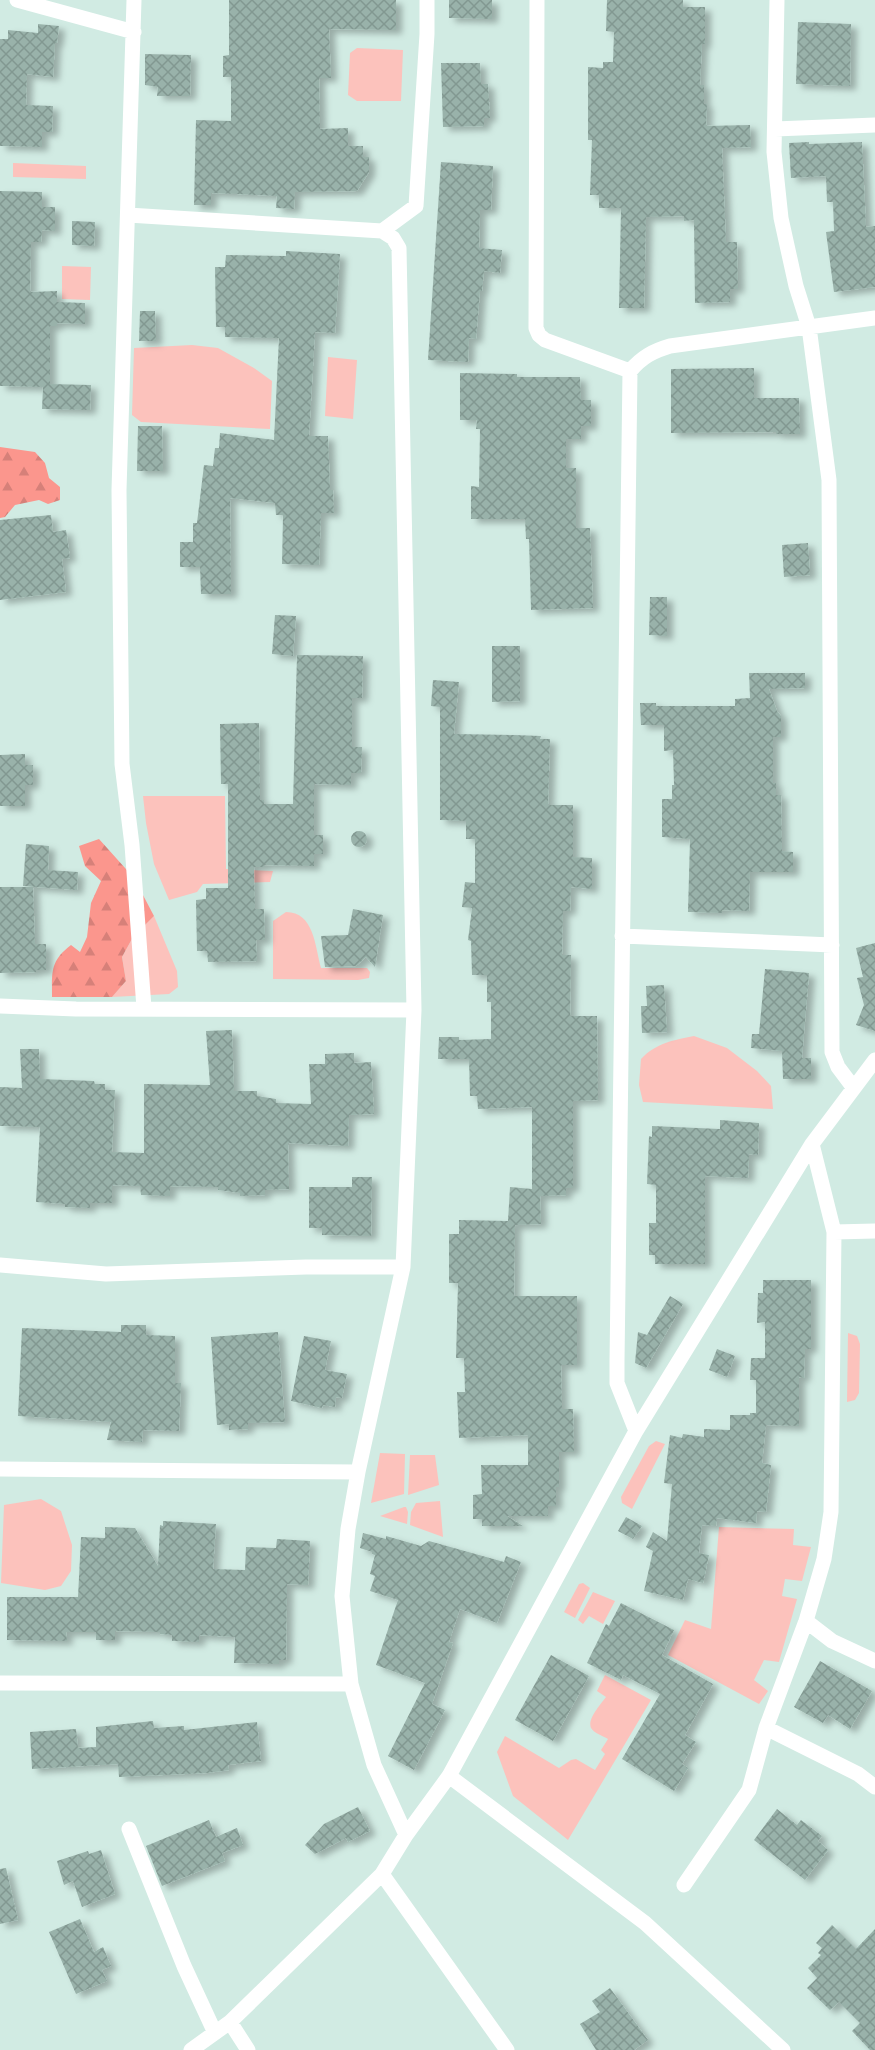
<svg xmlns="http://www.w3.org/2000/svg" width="875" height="2050" font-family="'Titillium Web',sans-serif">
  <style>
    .grass { fill: #fcc2bc }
    .forest { fill: url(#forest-firs) }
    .building { fill: url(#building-cross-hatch); filter: url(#shadow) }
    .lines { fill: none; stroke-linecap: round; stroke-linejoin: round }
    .street { stroke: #fff; stroke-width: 15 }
  </style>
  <defs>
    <pattern id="forest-firs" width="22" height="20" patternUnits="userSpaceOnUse" patternTransform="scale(1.5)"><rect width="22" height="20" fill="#fb968d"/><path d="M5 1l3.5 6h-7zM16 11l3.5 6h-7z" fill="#d68079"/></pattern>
    <pattern id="building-cross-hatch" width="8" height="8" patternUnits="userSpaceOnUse" patternTransform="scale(1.5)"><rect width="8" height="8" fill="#99b2aa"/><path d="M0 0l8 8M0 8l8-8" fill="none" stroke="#829891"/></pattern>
    <filter id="shadow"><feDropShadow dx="6" dy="4" stdDeviation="3" flood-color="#0004"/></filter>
  </defs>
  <rect width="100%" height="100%" fill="#d1ebe3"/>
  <path class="grass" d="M357,48L403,50L401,101H357L348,95L350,53Z
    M13,163L86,166V179L13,177Z
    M62,266L91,267L90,300L62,299Z
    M192,345L218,348L254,368L272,381L270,429L141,422L132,415L134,348Z
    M328,357L357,360L353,419L325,416Z
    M143,796H225L226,869L273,871L270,882L203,884L197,892L169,900L154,864L146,823Z
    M286,912C314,912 315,946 321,968H367L370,972L369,978L358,980L273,979V921Z
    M154,916L177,971L178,987L169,994L112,997L126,981L122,957L133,937Z
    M694,1036L727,1048L757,1071L771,1086L773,1109L643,1102L639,1085L641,1059C656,1043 674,1040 694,1036Z
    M848,1333L857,1336L860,1344L859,1393L855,1400L847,1402Z
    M656,1441L665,1444L632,1509L622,1503L621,1497L649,1446Z
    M380,1453L405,1454L404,1494L371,1503Z
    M410,1455H435L439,1485L408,1495Z
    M41,1499L61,1511L72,1545L71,1571L61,1586L45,1590L1,1583L4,1505Z
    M440,1501L443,1537L410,1525L411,1512L416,1503Z
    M404,1507H406L408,1512L407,1524L380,1516Z
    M719,1527L794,1529L793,1545L811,1547L802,1581L785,1579L782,1596L797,1599L779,1662L764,1660L754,1680L768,1691L759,1704L668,1655L685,1620L711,1629Z
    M583,1583L590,1588L575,1618L564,1612L579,1584Z
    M593,1592L615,1601L603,1624L589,1616L583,1624L578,1620Z
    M605,1675L651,1700L568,1840L513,1796L497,1752L505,1736L559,1768L571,1760L576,1759L595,1770L605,1754L601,1750L608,1739C603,1736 594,1733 591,1728C587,1719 601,1704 606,1697L597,1691Z"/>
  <path class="forest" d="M0,447L35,452L45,463L49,478L60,487V500L48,504L39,500L15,505L5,517L0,518Z
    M99,839L134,878L154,916L133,937L122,957L126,981L112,997H52C52,972 50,961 71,945L80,952L87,937L91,903L101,881L85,866L79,846Z"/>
  <path class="building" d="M229,0H396V30L329,29L331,78H319L320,129L348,128V146H363V157H369V172L357,191L295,192L294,209L276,208L277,196L237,194L211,193V205H194L196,120L231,121V77H223V56L229,55Z
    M449,0H492V19L449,18Z
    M607,0H683V7H705V44H702L700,85H704V104H707L706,126L750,125L751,147L722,148L726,242H737L738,289H730V302L695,303L694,220L684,221V216L646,217L644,308H619L621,208H599V195H590L592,140H588V67L603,68V62H613L614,32L606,31Z
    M798,22L851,24L850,86L796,84Z
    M38,24L59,26L57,43H55L53,77L27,74L26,105L53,106L52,132H42V147L0,146V39H8V30L38,33Z
    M145,54L191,55L190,96H157L158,87L145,85Z
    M441,63H480L481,84H488L490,118H484V126L443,127Z
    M809,142V144L862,142L866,227L875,226V287L834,292L826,232L834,231L833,202H827L826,176L791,178L789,143Z
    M441,162L493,166L491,210H480L479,248L502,250L500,273L484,271L482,291H480L476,339L469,338L468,362L428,360Z
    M0,191L42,192V207H55V231L42,230L41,242H31L30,292L57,291V302L85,303V324L57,323V326H50V384L91,385L90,410L42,409L43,387L0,386Z
    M72,221L95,222L94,246L72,245Z
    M286,251L340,254L335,333L315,332L309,436H328L330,490H333L334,513H321L319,565L282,564L283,515H276L275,503L230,498L231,594H201L200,567H180V542H193V523H197L204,465L213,466L215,448H219L220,433L274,440L279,338L225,337V327H216L215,267H225L226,255L286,256Z
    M140,311H155L156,341H139Z
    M754,368V398H799L800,434H776V432L671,433V369Z
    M460,373L517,374V377H580L581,400H591V426H581V439H566V468H576V528H590L593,608L531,610L529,539H526L525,519H471V486L479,487L480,429H476L477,420H460Z
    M138,426H162L163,471H137Z
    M51,515L53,532L66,530L70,558L62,559L66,592L0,600V520Z
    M808,543L810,575L784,577L782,545Z
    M650,597H667V636L649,635Z
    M275,615L296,616L293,656L272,654Z
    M492,646H520V701L492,702Z
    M297,655L363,656L362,698H352V747H362L361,773H351V785L314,784V835H323V854H314V866L264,865V867H254L255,909H264L265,940H256L257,961L208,962L207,951H197L196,900L206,899V888H228V784H221L220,724L259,723L260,800H264V804H293Z
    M749,673H805V688L769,689L777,711L781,716V737H773V783H776V795H781L782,851L793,852V872H750L749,911L722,910V913L688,912L690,839L662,837V799H672V785H674L673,750L664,751V725H641L640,703H656V706H735V699L750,698Z
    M433,680L459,682L454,734L514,735L541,736L540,739H550L548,805H573V857L592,858V889L571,887L570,911H563L562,955H571L570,1016H597L598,1100L573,1101V1188H566V1195L540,1196L541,1224L515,1225L514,1296H577V1365H561L562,1409H573L574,1452H559V1487H556V1506H548V1516H507L523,1526H482V1519H473V1495L482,1494L481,1465H528V1435L459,1438L457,1392H465L464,1358H456L458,1283H449V1234H459V1220L508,1221L510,1187L532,1189V1107L478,1109L477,1096H470L469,1059H438L439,1037H459V1040L491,1039V1002H487V975H472L471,941L468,940L472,908L462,907L465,882L475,883V839H466V821L440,820V707L431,706Z
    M25,754V765H33V785H25V806H0V755Z
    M351 839a8 8 0 1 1 16 0a8 8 0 1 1-16 0Z
    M26,844L49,846L48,870L78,872L77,890L23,886Z
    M0,887H33L35,944H46V970H36V972L0,973Z
    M353,909L383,915L375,967L366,957L356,966L325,967L321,936L348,935Z
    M875,943V1031L856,1025L864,1005L857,978L863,977L856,948Z
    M765,969L809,973L802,1058H811V1079H783L782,1051L751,1048L752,1034H759Z
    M664,985L667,1032L642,1033L641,1006H647L646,986Z
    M232,1030L234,1091H257V1096L276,1099V1103L311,1104L309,1064H325V1054L354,1053V1063L371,1062L374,1114L349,1115L348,1146L288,1143L289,1189L265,1190V1195L240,1196V1193L218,1190V1187L170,1186V1196L141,1195L140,1186L112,1185V1203H90V1208L65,1207V1204L36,1202L40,1127L0,1126V1087L22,1088L20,1049H39L40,1079L94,1081L95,1084H105V1090H115L112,1152L144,1153V1084L210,1085L206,1031Z
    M720,1120L759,1123L758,1155L749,1154L748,1178L705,1176V1264H655V1255H649V1223H656V1185L647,1184L649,1136L652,1137V1126L720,1129Z
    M352,1177H372L371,1236L322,1235V1228H309V1187H352Z
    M763,1280H811V1349H805L804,1378L799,1377V1426L766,1425L762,1463L771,1465L766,1512L757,1511L756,1523L717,1518L716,1526L702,1525L699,1553L709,1555L703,1583L688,1579L683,1600L644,1591L653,1551L646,1547L653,1532L667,1541L672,1484L664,1483L670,1435L682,1438L683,1434L704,1437V1429L730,1430V1415H750V1413H756V1380H750L751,1358H765V1322L757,1323L758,1293H763Z
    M670,1296L683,1304L646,1368L635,1363L638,1332L647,1335Z
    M121,1325H146V1335L175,1336V1383H181L179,1431L143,1430L142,1442L107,1440L111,1422L18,1416L22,1328L121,1332Z
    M278,1332L285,1422L248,1423V1429L229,1430V1424L217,1425L211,1337Z
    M304,1336L331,1341L325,1370L347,1374L342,1398L336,1397L335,1407L323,1405L322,1408L291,1401Z
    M717,1349L735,1356L727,1377L709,1370Z
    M626,1517L642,1526L633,1539L618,1531Z
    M163,1521L216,1524L213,1569L245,1570L246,1547L276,1548L277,1539L310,1541L308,1585L287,1584L286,1660H279V1664L234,1663L235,1637L199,1635V1642L172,1641V1635L160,1634V1632L115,1631V1640H96V1632H66L67,1641L7,1640V1597H78L81,1537L105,1538V1527L135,1528L158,1566L160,1525L163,1526Z
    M363,1533L386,1539V1536L421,1546L429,1541L504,1562L506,1556L521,1562L497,1623L460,1609L449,1642L453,1643L432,1704L445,1710L414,1770L388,1756L425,1683L376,1665L398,1600L370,1591L375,1576L370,1574L375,1555L372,1554V1552L360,1548Z
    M621,1603L674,1630L662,1655L713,1684L685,1735L696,1742L682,1764L688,1768L674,1791L622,1759L660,1694L623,1675L621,1680L587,1663L606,1624L609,1626Z
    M551,1655L589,1676L553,1741L515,1720Z
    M820,1661L872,1691L850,1729L828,1715L823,1723L794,1707Z
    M153,1721L154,1728L184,1726V1730L257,1722L261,1761L228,1765L229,1770L207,1773L119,1777L118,1764L32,1769L30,1732L76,1729L78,1748L96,1747V1727Z
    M358,1807L370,1831L348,1842L346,1838L315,1854L305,1845L324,1824Z
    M777,1809L797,1825L801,1820L822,1836L818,1841L828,1850L805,1880L754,1840Z
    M209,1820L216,1837L237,1828L243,1845L222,1853L225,1861L162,1886L146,1846Z
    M101,1850L115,1894L82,1907L73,1881L64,1885L57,1861L88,1851L89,1854Z
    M6,1868L18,1920L0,1924V1869Z
    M80,1919L94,1952L103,1947L111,1966L102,1970L107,1981L76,1994L49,1932Z
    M832,1925L856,1949L875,1929V2050H870L852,2031L860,2023L839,2002L830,2010L807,1988L817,1978L808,1968L821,1955L818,1953L822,1948L816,1943Z
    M610,1988L648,2040L634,2050H596L580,2024L600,2012L592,2001Z"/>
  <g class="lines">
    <path class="street" d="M17,0L134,32
      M134,0L119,490L122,764L132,845L144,1008
      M537,0L536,328L539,335L545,340L630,371L617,1362V1383L636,1431
      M777,0L774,152L781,218L796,286L809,327L829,480L832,1052L838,1067L853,1087
      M775,129L875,125
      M128,215L382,231L393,238L399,248L414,1010L403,1267L358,1472L348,1529L342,1596L351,1684L374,1765L406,1835
      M382,231L416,206L427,34V0
      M630,371C642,357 653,351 670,346L875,318
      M622,936L832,945
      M0,1006L76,1009L414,1010
      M834,1232L875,1231
      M0,1265L106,1274L306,1267H403
      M0,1469L358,1472
      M806,1621L832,1641L875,1661
      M0,1683L351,1684
      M766,1728L858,1774L875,1787
      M449,1776L645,1923L783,2050
      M129,1829L184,1966L215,2033
      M382,1874L507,2050
      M684,1885L749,1790L766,1728L806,1621L824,1559L831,1512L834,1232L812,1144
      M230,2022L248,2050
      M191,2050L230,2022L382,1874L406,1835L449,1776L636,1431L812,1144L875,1060"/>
  </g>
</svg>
